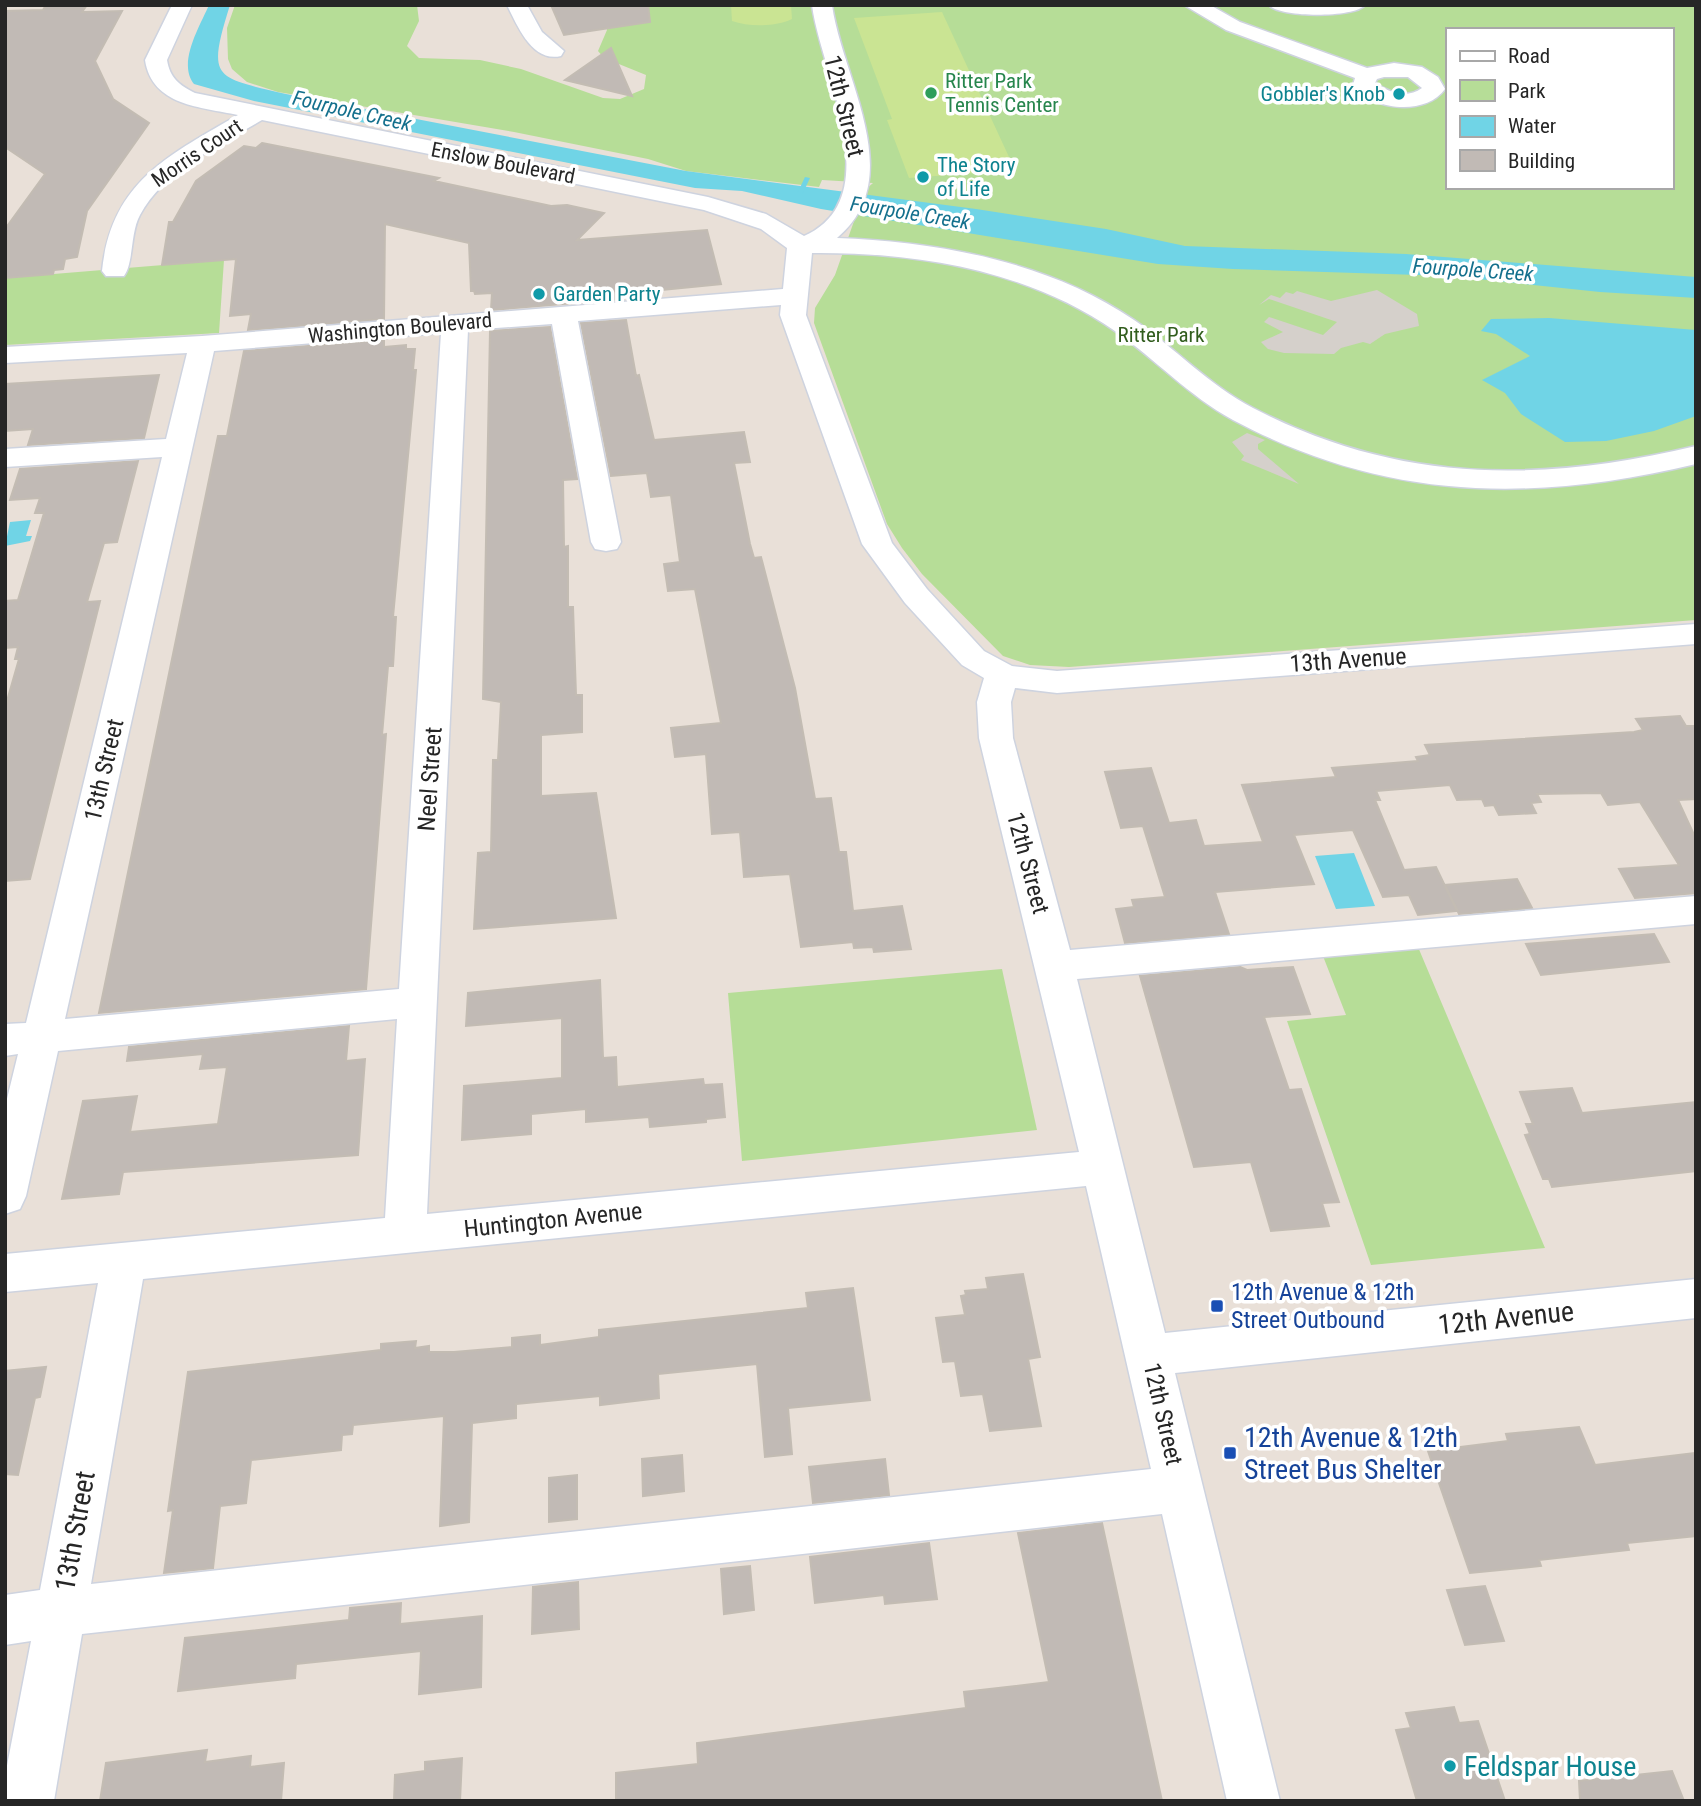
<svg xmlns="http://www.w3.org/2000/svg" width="1701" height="1806" font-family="'Roboto Condensed',sans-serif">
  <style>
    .green { fill: #b6dd97; fill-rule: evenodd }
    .pitch { fill: #cae493 }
    .plaza { fill: #d5d0cb }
    .water { fill: #70d4e6 }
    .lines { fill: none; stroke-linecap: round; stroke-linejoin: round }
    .stream { fill: #70d4e6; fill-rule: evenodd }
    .building { fill: #c1bab5; stroke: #c3bcb3; stroke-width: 2 }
    .minor-casing { stroke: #ced3df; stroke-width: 3 }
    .minor { fill: #fff; fill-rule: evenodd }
    .leisure-dot { fill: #2e9e5b; stroke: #fff; stroke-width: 2.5 }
    .culture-dot { fill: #0f9aa8; stroke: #fff; stroke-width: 2.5 }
    .transit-dot { fill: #1a4fb4; stroke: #fff; stroke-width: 2.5 }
    .labels { text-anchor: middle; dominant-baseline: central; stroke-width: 7; stroke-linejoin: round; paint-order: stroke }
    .far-leisure-label { font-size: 21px; fill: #27864d; stroke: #fff; text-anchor: start }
    .far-culture-label { font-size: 21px; fill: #0d838f; stroke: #fff; text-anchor: start }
    .far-water-label { font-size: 21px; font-style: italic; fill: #14708d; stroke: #fff }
    .far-street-label { font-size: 21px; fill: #262626; stroke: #fff }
    .far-park-label { font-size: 21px; fill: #315d1d; stroke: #fff }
    .street-label { font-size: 24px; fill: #262626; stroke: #fff }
    .transit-label { font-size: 24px; fill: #164399; stroke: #fff; text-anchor: start }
    .near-street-label { font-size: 28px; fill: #262626; stroke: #fff }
    .near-transit-label { font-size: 28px; fill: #164399; stroke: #fff; text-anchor: start }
    .near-culture-label { font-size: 28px; fill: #0d838f; stroke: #fff; text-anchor: start }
  </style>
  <rect width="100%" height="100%" fill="#e9e0d8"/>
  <path class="green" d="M235,5H417L419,21L407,46L419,58L480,60L521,69L603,98L620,99L644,89L646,75L604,58L598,51L607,30L604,5H1696V620L1069,667L1030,665L1003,656L922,574L902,548L887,524L814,323L815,308L835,275L865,190L873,183L822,180L819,187L686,171L648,159L514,132L278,92L247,82L232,69L228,59L227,28ZM1447,30H1671V187H1447Z
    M224,260L219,333L5,345V278Z
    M1418,947L1545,1248L1371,1265L1287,1021L1346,1015L1321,951Z
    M1002,969L1037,1130L742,1161L728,993Z"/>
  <path class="pitch" d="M731,5H791L792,19C775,27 749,27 732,21Z
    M942,12L1015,170L909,178L887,120L892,119L854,18Z"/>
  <path class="plaza" d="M1377,290L1417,314L1419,326L1385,334L1370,344L1363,342L1341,348L1334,354L1284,353L1268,349L1261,342L1283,332L1264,322L1269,317L1323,335L1337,322L1269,299L1259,305L1271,295L1280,298L1286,292L1293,294L1297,291L1331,301Z
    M1247,433L1265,440L1258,444V449L1299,484L1241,460L1244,456L1232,442Z"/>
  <path class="water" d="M209,5H230C206,81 215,77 286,94L686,171L976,209L1106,229L1185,246L1406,254L1696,277V298L1600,292L1450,276L1233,269L1158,264L821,209L742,191L695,188L254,101L194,84C177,63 200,26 209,5Z
    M1549,318L1696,330V416L1654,431L1606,441L1565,442L1521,414L1505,393L1482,380L1530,356L1496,334L1481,331L1491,319Z
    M31,520L26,536H32L30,541L5,546L10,522Z
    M1354,853L1375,906L1336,909L1315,856Z"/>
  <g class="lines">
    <path class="stream" d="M805,177L810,178L802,195H798L797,194Z"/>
  </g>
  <path class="building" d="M46,5H87L82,12L122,11L95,61L113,99L149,123L87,211L77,257L65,259L63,269L54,270L53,274L5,278V229L45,174L5,147V11L43,10Z
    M551,5H648L650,22L564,35Z
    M611,48L632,96L565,80Z
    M262,143L439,178L434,181L551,206L567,205L604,213L577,240L707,230L721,284L621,294L622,299L491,310L492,293L475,294L474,291H471L469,243L385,224L384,319L248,330L251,314L230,316L236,259L162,265L169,222H173L196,181L244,146L256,148Z
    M626,320L636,376L639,375L654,440L744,432L750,462L734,463L750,544L754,558L761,557L795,688L815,799L831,798L839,852H846L853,911L902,906L911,949L874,952L873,947L854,948L853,942L801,947L790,874L744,877L740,832L712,834L706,754L675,757L671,728L721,723L695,589L668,591L664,564L680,562L671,495L651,497L647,473L611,476L581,323Z
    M550,327L577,479L563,480L564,547L568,546V607H573L576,695H582V732L541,735V796L596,793L616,918L474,929L478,853L491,852L493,760H498L501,702L483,699L490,331Z
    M384,340V347L406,345V349H415L413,370H416L393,617H396L393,666H388L382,735L386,734L366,989L99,1013L218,436H227L244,351Z
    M159,375L144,438L28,445L33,429L5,431V384Z
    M138,461L117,542L104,543L87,602L100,601L30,879L5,881V708L19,659H15L18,647L5,648V601L18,600L44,513H35L40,498L10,500L20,469Z
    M1680,716L1686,726H1696V799L1678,800L1696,839V893L1635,898L1619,869L1679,865L1640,802L1608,805L1601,793L1537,794L1541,802L1531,803L1536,813L1499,815L1494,805L1485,806L1482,799L1457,800L1450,785L1376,791L1380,800H1375L1404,870L1436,867L1457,911L1418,915L1409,895L1383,897L1353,830L1294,835L1314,884L1215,892L1229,934L1125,943L1116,909L1134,907L1132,900L1165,897L1143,826L1121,828L1105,772L1151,768L1169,823L1196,820L1204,846L1263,842L1242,785L1336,777L1332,768L1418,761L1416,757L1430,755L1425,745L1634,732L1643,730L1636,719Z
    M1517,879L1532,908L1459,914L1445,885Z
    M1654,934L1669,962L1541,975L1526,944Z
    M1240,967L1247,970L1293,967L1310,1014L1264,1017L1289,1090L1301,1089L1339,1202L1322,1203L1329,1226L1271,1231L1251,1162L1194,1167L1140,976Z
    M600,980L603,1058L616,1057L617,1087L703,1079L704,1085L722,1084L725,1117L706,1119V1122L650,1127L649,1117L586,1122V1109L531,1114V1134L462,1140L464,1086L562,1078V1018L466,1026L468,993Z
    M349,1026L346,1061L365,1059L358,1155L123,1172L119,1194L62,1199L83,1101L137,1096L130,1132L218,1124L227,1067L200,1069L203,1054L127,1061L129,1047Z
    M1572,1088L1582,1113L1696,1102V1171L1552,1187L1549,1179H1543L1525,1135L1530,1134L1526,1124H1533L1520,1092Z
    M1023,1274L1040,1357L1028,1359L1041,1426L990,1431L983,1394L961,1396L955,1361L943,1362L936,1318L965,1315L961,1296L966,1295L965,1291L988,1289L986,1278Z
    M853,1288L870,1400L788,1408L792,1454L765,1457L757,1364L658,1374L659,1398L600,1405V1396L516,1404V1418L472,1423L469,1522L440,1526L444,1416L353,1425L352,1434L342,1435L341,1450L251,1460L246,1503L220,1506L213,1568L164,1573L173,1510L168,1511L188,1372L381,1350V1344L416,1341L415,1348L429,1346V1352H454L512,1347V1338L540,1335V1345L599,1337V1330L808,1308L806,1293Z
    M46,1367L40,1397L35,1398L18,1475L5,1474V1371Z
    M1579,1427L1595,1465L1696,1453V1536L1627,1543L1629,1550L1539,1560L1541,1566L1470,1573L1428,1451L1508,1441L1506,1434Z
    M682,1455L684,1491L643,1496L642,1459Z
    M885,1459L889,1495L813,1503L809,1467Z
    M577,1475V1519L549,1522V1478Z
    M1102,1523L1162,1801H616V1773L698,1764L697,1743L966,1708L964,1692L1049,1682L1018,1533Z
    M929,1543L937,1599L885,1604L884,1595L815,1603L810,1557Z
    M750,1566L754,1610L724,1614L721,1569Z
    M578,1582L579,1629L532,1634L533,1587Z
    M1485,1586L1504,1641L1465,1645L1447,1590Z
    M401,1603L400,1624L482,1616L481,1687L419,1694L421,1651L296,1664L295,1678L178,1691L185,1638L349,1620L350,1608Z
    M1454,1707L1459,1723L1478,1721L1505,1801H1417L1396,1730L1411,1728L1406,1713Z
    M207,1750L205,1762L251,1756L250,1767L284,1763L281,1801H100L106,1763Z
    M462,1758L460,1801H394L395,1775L425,1771V1762Z
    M1672,1771L1684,1801H1580L1579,1781Z"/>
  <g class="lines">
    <defs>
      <path id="minor" d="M172,5H192L167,60C170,78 179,85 195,93L708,197L766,214L804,236C890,198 820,70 812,5H832C842,78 909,178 837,238C938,242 1048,261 1134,320C1175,348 1209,385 1253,408C1399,484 1540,483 1696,446V464C1532,503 1385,501 1233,420C1189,396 1155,359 1115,331C1028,270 916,252 812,253L806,315L892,543L927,589L984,651L1012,666L1057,671L1696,624V644L1057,693L1015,688L1011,702L1013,738L1070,950L1696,896V924L1077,979L1165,1333L1696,1279V1318L1175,1373L1280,1801H1227L1162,1514L82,1634L54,1801H5V1776L31,1641L5,1645V1595L40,1590L98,1283L5,1292V1254L385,1218L397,1019L58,1051L26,1196L20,1209L5,1214V1107L18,1054L5,1056V1024L26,1023L162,457L5,467V449L166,439L187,353L5,363V347L202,336L783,289L787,248L761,229L704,210L262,120C220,145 164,170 140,215C130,233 134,262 124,276H106L102,271C111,182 168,156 238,115C201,107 152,106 145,60ZM781,305L780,315L862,544L905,603L962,665L984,678L977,702L979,738L1079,1152L427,1214L468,330L552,324L591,542L595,549L606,551L617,549L621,542L578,321ZM441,333L399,989L65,1019L214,351ZM1086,1186L1151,1469L91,1584L143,1279Z
        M507,5H527L542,32L564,51L561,56C532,63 517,25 507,5Z
        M1184,5H1210L1240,22L1367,68L1394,63L1422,67L1438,77L1445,89C1426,116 1372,111 1353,85L1355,78L1226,30ZM1384,77H1408L1422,88C1407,99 1390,93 1375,83L1377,79Z
        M1269,5H1365C1355,18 1279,18 1269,5Z"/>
    </defs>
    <use href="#minor" class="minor-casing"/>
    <use href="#minor" class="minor"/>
  </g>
  <circle class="leisure-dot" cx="931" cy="93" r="7"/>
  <g class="culture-dot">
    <circle cx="1399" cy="94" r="7"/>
    <circle cx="923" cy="177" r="7"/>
    <circle cx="539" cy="294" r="7"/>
    <circle cx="1450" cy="1766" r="7"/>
  </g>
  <g class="transit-dot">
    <rect x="1210" y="1299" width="14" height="14" rx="3.5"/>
    <rect x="1223" y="1446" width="14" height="14" rx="3.5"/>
  </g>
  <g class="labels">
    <g class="far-leisure-label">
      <text x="945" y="81">Ritter Park<tspan x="945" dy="24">Tennis Center</tspan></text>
    </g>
    <g class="far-culture-label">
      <text x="1385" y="94" text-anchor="end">Gobbler's Knob</text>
      <text x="937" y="165">The Story<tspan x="937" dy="24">of Life</tspan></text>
      <text x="553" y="294">Garden Party</text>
    </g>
    <g class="far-water-label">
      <text transform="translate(352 111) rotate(13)">Fourpole Creek</text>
      <text transform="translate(910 213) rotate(9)">Fourpole Creek</text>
      <text transform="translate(1473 270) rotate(4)">Fourpole Creek</text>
    </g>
    <g class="far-street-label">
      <text transform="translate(197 153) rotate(-34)">Morris Court</text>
      <text transform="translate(503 163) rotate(11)">Enslow Boulevard</text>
      <text transform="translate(400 328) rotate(-5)">Washington Boulevard</text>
    </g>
    <g class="far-park-label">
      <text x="1161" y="335">Ritter Park</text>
    </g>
    <g class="street-label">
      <text transform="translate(844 106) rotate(76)">12th Street</text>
      <text transform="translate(1348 660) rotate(-4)">13th Avenue</text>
      <text transform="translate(104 770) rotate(-77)">13th Street</text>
      <text transform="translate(430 779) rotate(-86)">Neel Street</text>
      <text transform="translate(1028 863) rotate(75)">12th Street</text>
      <text transform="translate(553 1220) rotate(-6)">Huntington Avenue</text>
      <text transform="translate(1163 1414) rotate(77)">12th Street</text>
    </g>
    <g class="transit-label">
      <text x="1231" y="1292">12th Avenue &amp; 12th<tspan x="1231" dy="28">Street Outbound</tspan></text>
    </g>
    <g class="near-street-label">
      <text transform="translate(1506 1318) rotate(-6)">12th Avenue</text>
      <text transform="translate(75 1531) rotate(-80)">13th Street</text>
    </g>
    <g class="near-transit-label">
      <text x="1244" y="1437">12th Avenue &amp; 12th<tspan x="1244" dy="32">Street Bus Shelter</tspan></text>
    </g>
    <g class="near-culture-label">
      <text x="1464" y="1766">Feldspar House</text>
    </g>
  </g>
  <rect width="1701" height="1806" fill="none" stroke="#262626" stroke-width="14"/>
  <rect x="1446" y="28" width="228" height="161" fill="#ffffff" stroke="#a8a8a8" stroke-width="2"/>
  <rect x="1460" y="51" width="35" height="10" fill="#ffffff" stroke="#a8a8a8" stroke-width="2"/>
  <text x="1508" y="63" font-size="21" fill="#262626">Road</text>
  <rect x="1460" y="80" width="35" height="21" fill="#b6dd97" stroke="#a8a8a8" stroke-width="2"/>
  <text x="1508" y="98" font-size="21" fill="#262626">Park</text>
  <rect x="1460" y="116" width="35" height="21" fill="#70d4e6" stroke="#a8a8a8" stroke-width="2"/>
  <text x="1508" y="133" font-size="21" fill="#262626">Water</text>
  <rect x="1460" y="150" width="35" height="21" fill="#c1bab5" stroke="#a8a8a8" stroke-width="2"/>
  <text x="1508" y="168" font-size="21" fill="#262626">Building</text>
</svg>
